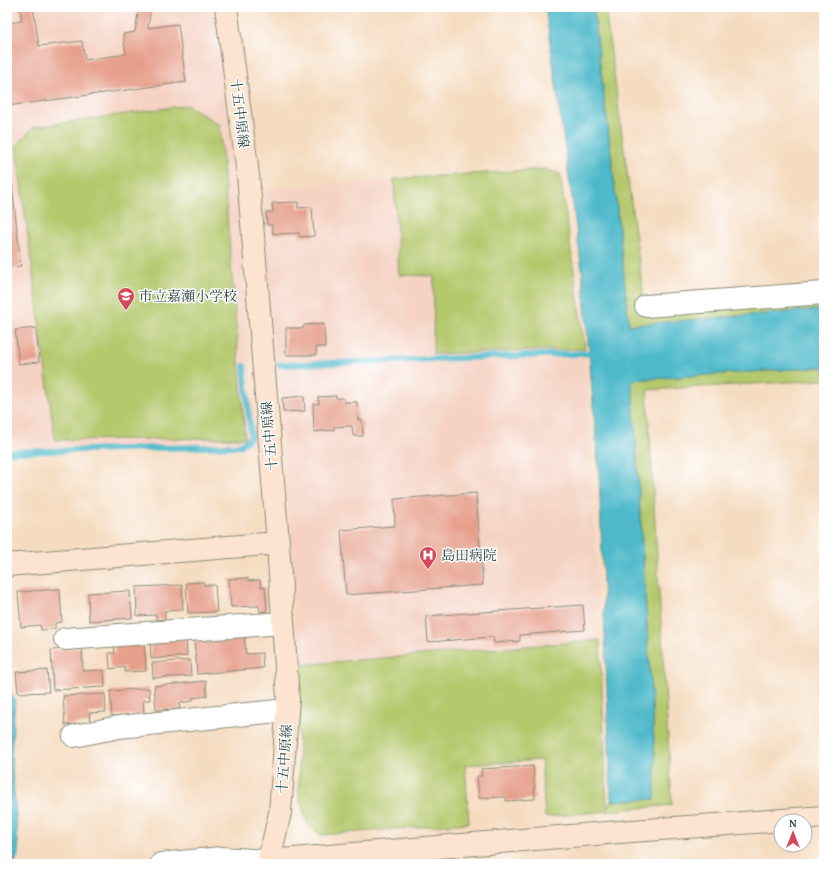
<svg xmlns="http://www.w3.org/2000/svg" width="831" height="871" font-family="'Gentium Book Plus','Noto Serif JP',serif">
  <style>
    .built { fill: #f5d2c2 }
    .green { fill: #b4c86c; stroke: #6a8250 }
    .water { fill: #4eb9ca; stroke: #367b7f }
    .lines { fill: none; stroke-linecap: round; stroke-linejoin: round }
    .stream { stroke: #4eb9ca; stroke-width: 6 }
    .building { fill: #e69f8a }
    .street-casing { stroke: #8a8c7a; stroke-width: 24 }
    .secondary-casing { stroke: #8a8c7a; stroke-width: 24 }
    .street { stroke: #fff; stroke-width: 22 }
    .secondary { stroke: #fde4d0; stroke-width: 22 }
    .labels { text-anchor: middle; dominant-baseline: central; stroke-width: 3; stroke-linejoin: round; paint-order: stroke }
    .street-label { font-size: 14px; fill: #1f3d34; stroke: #fff }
    .poi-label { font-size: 14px; fill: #1f3d34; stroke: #fff; text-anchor: start }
  </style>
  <rect width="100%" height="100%" fill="#fff"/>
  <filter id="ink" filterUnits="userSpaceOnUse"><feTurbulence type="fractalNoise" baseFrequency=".025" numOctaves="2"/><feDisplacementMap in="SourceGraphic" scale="8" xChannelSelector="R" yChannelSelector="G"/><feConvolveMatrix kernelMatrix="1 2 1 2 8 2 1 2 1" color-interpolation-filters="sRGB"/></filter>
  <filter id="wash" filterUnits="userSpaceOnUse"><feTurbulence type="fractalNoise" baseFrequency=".012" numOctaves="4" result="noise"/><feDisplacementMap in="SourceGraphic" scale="16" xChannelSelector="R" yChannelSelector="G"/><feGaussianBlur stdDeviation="0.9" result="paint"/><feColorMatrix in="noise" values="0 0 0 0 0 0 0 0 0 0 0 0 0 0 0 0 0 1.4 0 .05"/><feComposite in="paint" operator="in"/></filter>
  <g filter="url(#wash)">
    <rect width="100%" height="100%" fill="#f5dbbf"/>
    <path class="built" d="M7,7H217L235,176L257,447L7,454Z
      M394,179L399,275H434L433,354L585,349L600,640L298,665L287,490L260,190Z"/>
    <path class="green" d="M593,7H605L644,299L824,286V309L629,325L612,161Z
      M187,105L220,125L245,438L55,440L16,146L34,127Z
      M546,169L560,174L585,349L433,354L434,276L399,275L394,179Z
      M824,367V380L647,390L672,805L545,817L541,760L465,765L469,823L321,835L308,825L299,798L298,665L600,640L607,808L611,801L654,799L655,757L632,380Z"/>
    <path class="water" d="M545,7H593L612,161L629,325L824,309V367L632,380L655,757V799L611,801L599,473L582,270Z
      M7,687L15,700L11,755L19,853L14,864H7Z
      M663,859V864H625V862Z"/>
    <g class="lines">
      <path class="stream" d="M279,365L597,353
        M7,452L240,446L251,437L244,366"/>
    </g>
    <g id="blocks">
      <path class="building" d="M20,7H33L39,46L82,41L85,60L126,54L123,34L135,32L139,7H151L148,28L178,24L186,82L7,106V23L22,21Z
        M7,157H9L21,266L7,267Z
        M298,202V208L312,207L314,236L300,237L299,233L273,234L272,225H267L266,212H273L272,203Z
        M324,324L325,347H316V355H286V328H304V325Z
        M36,328L39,362L19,364L15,330Z
        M304,396L305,411L283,412L282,398Z
        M336,396V398H343L344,402H357L358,420H362L363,436H353L352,426L334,427V430L314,432L313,404H319L318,397Z
        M476,493L483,585L346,595L341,530L395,526L394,499Z
        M248,578V581L260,580L261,587H265L267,611L260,612L259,606L231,607L229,579Z
        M204,582V585H215L217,612L188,613L186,583Z
        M182,585L183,610L165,611V619L156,620V615L137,616L136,587Z
        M60,589L62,622L55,623V629L41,630L40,625L21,627L18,592Z
        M130,591L132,618L89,621L88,593Z
        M583,605L585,630L520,635V641L494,643L493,637L428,642L426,616Z
        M244,636L246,654L262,653L263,668L197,674L194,640Z
        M186,638L187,656L151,659L150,641Z
        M144,642L146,671L125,672V667L110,669L109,653H115L114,644Z
        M82,648L83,671L104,670L105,687L53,690L51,650Z
        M190,660L191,676L153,678L152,663Z
        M47,670L49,692L18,693L16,672Z
        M206,681L207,696L193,698V701L179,703L180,709L156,710L154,686Z
        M149,688L150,700H143L144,714L112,716L110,691Z
        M105,694L106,712L89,713L90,723L65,725L63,696Z
        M533,766L535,799L506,801V797L479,798L477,776H482L481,769Z"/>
    </g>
  </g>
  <g filter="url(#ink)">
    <use href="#blocks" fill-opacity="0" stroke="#8a8c7a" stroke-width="1"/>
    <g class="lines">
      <defs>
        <path id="street" d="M646,306L824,293
          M65,639L283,623
          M74,736L119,727L287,710
          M161,864L221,858L269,861"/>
        <path id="secondary" d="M226,7L248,174L278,543L288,699L280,813L268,864
          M7,565L278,543
          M269,861L619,832L824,817"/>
      </defs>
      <use href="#street" class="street-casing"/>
      <use href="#secondary" class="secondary-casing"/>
      <use href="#street" class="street"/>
      <use href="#secondary" class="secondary"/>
    </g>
  </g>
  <defs>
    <symbol id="school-pin" viewBox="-11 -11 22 30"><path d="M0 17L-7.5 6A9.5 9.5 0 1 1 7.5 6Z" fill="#d1495b" stroke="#fff"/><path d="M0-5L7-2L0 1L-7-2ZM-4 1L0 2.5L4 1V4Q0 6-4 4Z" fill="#fff"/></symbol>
    <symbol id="hospital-pin" viewBox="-11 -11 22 30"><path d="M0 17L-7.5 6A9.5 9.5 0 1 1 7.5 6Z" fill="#d1495b" stroke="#fff"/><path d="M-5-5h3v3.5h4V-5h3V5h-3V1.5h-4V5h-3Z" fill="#fff"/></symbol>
  </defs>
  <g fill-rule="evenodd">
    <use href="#school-pin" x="116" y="286" width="20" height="27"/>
    <use href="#hospital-pin" x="418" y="545" width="20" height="27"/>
  </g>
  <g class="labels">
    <g class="street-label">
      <text transform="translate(240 113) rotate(83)">十五中原線</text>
      <text transform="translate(269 436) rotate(-95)">十五中原線</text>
      <text transform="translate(284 759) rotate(-86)">十五中原線</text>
    </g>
    <g class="poi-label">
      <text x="139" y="296">市立嘉瀬小学校</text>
      <text x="441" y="555">島田病院</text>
    </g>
  </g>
  <rect width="831" height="871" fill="none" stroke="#fff" stroke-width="24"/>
  <g transform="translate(793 833)"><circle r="19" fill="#ffffff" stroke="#a5b1ae"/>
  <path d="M0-3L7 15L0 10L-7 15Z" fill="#d1495b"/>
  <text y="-6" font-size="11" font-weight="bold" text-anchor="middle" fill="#1f3d34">N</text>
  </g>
</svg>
